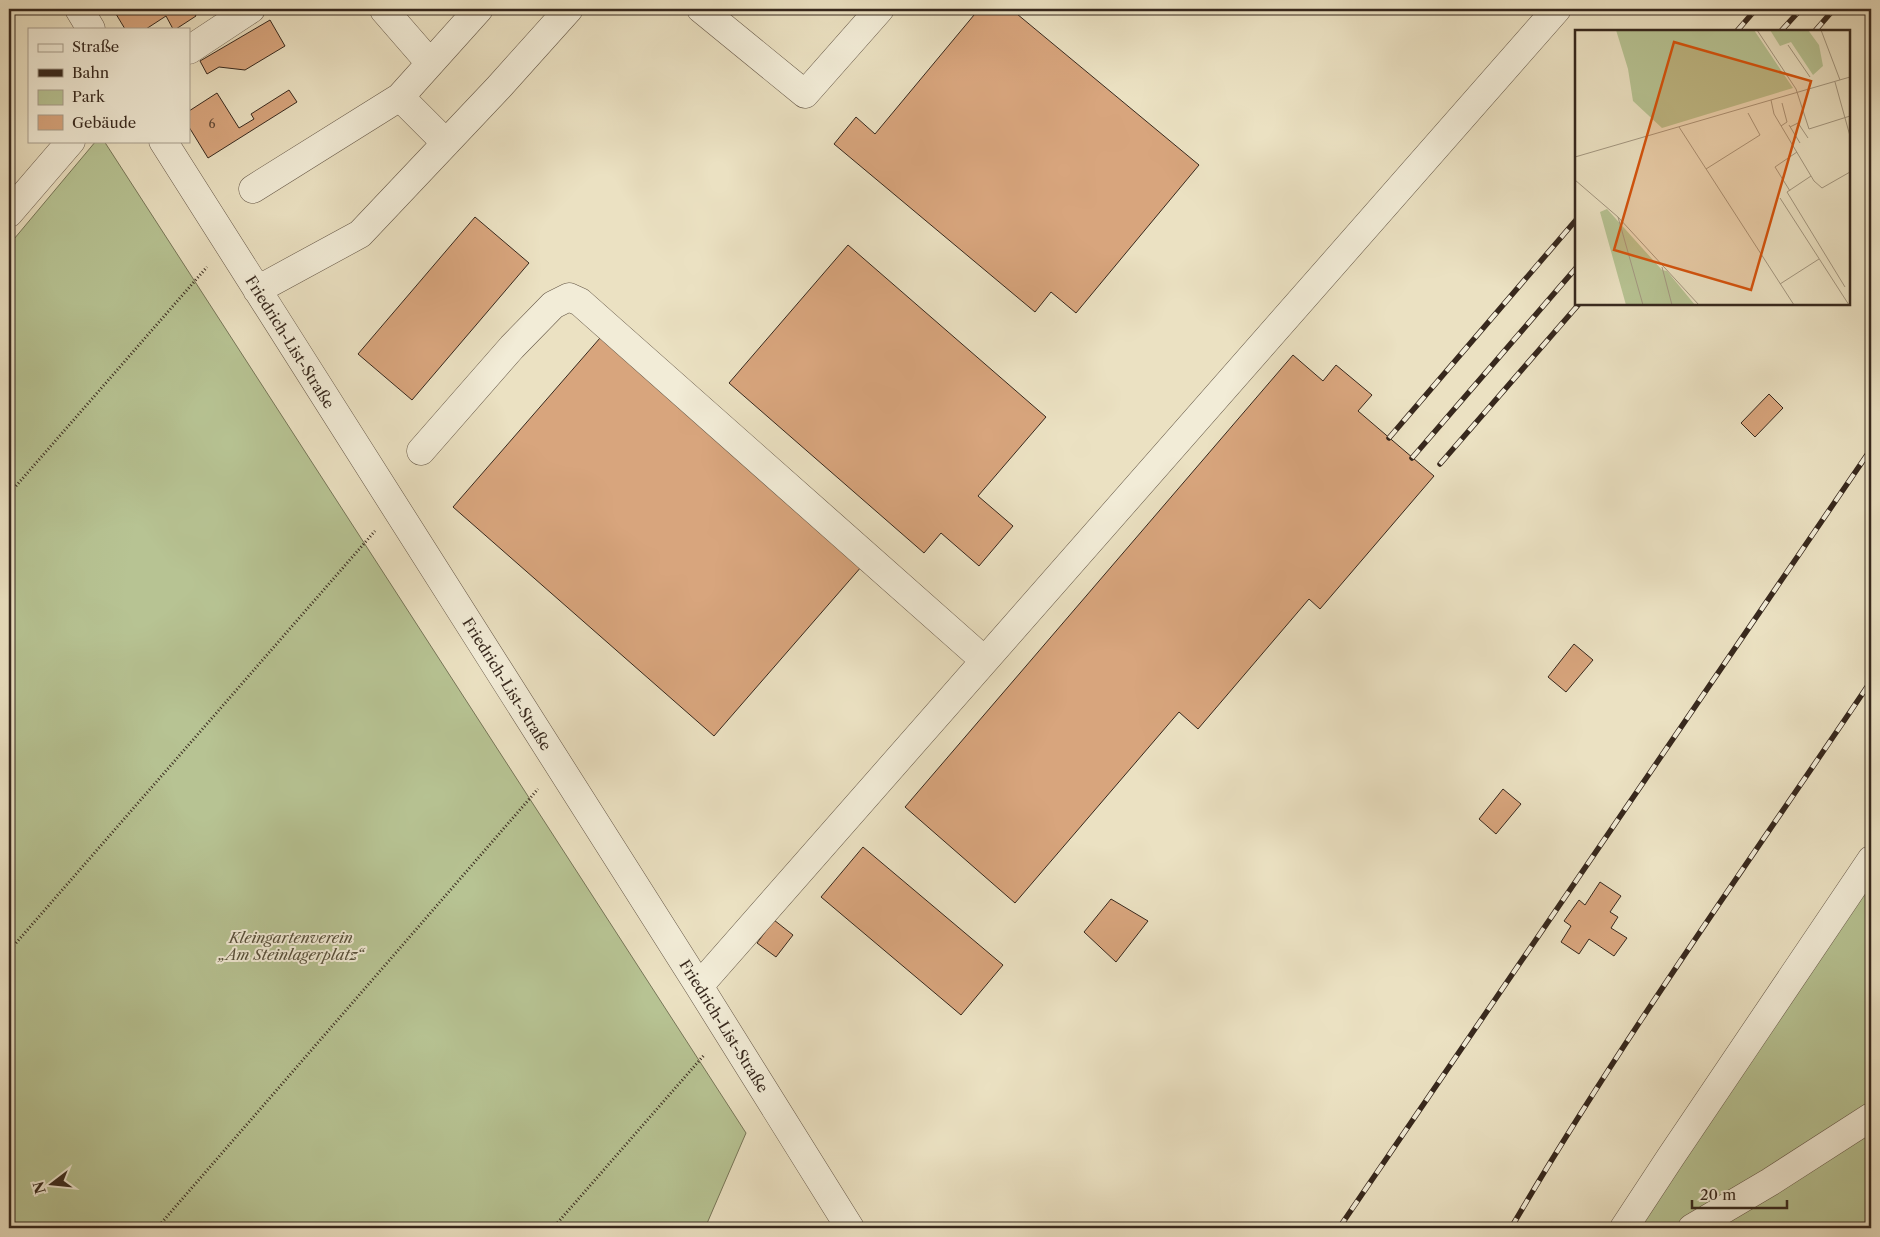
<svg xmlns="http://www.w3.org/2000/svg" width="1880" height="1237" font-family="'Libre Caslon Text',serif">
  <style>
    .green { fill: #b7c393; stroke: #777658 }
    .building { fill: #d8a57d; stroke: #37281d }
    .lines { fill: none; stroke-linecap: round; stroke-linejoin: round }
    .minor-casing { stroke: #645646; stroke-width: 29 }
    .path { stroke: #37281d; stroke-width: 3; stroke-dasharray: 1 2.5; stroke-linecap: butt }
    .minor { stroke: #f2ecd7; stroke-width: 28 }
    .rail-casing { stroke: #37281d; stroke-width: 5.5 }
    .rail { stroke: #f2ecd7; stroke-width: 4; stroke-dasharray: 11; stroke-linecap: butt }
    .labels { text-anchor: middle; dominant-baseline: central; stroke-width: 4; stroke-linejoin: round; paint-order: stroke }
    .number-label { font-size: 12px; fill: #5f4735 }
    .street-label { font-size: 15px; fill: #37281d; stroke: #f2ecd7 }
    .park-label { font-size: 15px; font-style: italic; fill: #574f3a; stroke: #f2ecd7 }
    .inset-road { fill: none; stroke: #a39780; stroke-width: 1 }
    .view { fill: #d6540e; fill-opacity: 0.15; stroke: #d6540e; stroke-width: 2.5 }
    .inset-edge { fill: none; stroke: #37281d; stroke-width: 2.5 }
  </style>
  <rect width="100%" height="100%" fill="#ebe1c2"/>
  <filter id="stains"><feTurbulence type="fractalNoise" baseFrequency=".004" numOctaves="4"/><feColorMatrix values="0 0 0 0 .2 0 0 0 0 .09 0 0 0 0 .02 0 0 0 .5 -.17"/></filter>
  <radialGradient id="worn" r=".72"><stop offset=".6" stop-color="#630" stop-opacity="0"/><stop offset="1" stop-color="#630" stop-opacity=".3"/></radialGradient>
  <path class="green" d="M96,141H104L746,1133L705,1228H9V245Z
    M1871,880V1228H1640L1671,1176Z"/>
  <path class="building" d="M113,9H192L196,16L176,29H173L166,16L146,29H125Z
    M979,9H1011L1199,165L1076,313L1051,292L1035,312L834,144L856,117L875,134Z
    M270,20L285,46L245,70L219,67L207,74L200,61Z
    M289,90L297,102L208,158L189,127V111L217,93L239,128L254,119L251,114Z
    M475,217L529,263L412,400L358,354Z
    M848,245L1046,417L978,496L1013,526L979,566L941,533L924,553L729,383Z
    M600,338L862,566L714,736L453,507Z
    M1293,355L1323,381L1336,365L1372,395L1358,411L1434,476L1320,609L1309,599L1198,729L1179,712L1015,903L905,807Z
    M1769,394L1783,408L1755,437L1741,423Z
    M1574,644L1593,660L1566,692L1548,677Z
    M1503,789L1521,804L1496,834L1479,819Z
    M863,847L1003,965L961,1015L821,897Z
    M1600,882L1621,896L1610,912L1618,917L1611,928L1627,938L1614,956L1589,939L1579,954L1561,942L1571,926L1564,921L1579,900L1585,905Z
    M1111,899L1148,921L1116,962L1084,932Z
    M774,920L793,935L776,957L757,943Z"/>
  <g class="lines">
    <defs>
      <path id="minor" d="M79,9L91,29
        M386,9L384,10L430,63
        M701,9L805,94L880,9
        M189,50L251,9
        M400,97L479,9
        M163,141L699,986L850,1228
        M253,189L400,97L446,143
        M9,213L71,141
        M257,290L360,234L499,87L569,9
        M421,451L512,347L553,305L569,297L580,302L984,660
        M699,986L1557,9
        M1624,1228L1670,1158L1871,860
        M1692,1228L1770,1182L1871,1117"/>
    </defs>
    <use href="#minor" class="minor-casing"/>
    <path class="path" d="M9,494L207,267
      M9,951L375,531
      M157,1228L538,789
      M553,1228L705,1054"/>
    <use href="#minor" class="minor"/>
    <defs>
      <path id="rail" d="M1737,31L1756,9
        M1781,31L1801,9
        M1815,31L1834,9
        M1389,438L1576,220
        M1412,458L1576,268
        M1440,464L1579,304
        M1339,1228L1871,449
        M1511,1228C1621,1040 1749,862 1871,681"/>
    </defs>
    <use href="#rail" class="rail-casing"/>
    <use href="#rail" class="rail"/>
  </g>
  <g class="labels">
    <g class="number-label">
      <text x="212" y="123">6</text>
    </g>
    <g class="street-label">
      <text transform="translate(290 342) rotate(58)">Friedrich-List-Straße</text>
      <text transform="translate(507 684) rotate(58)">Friedrich-List-Straße</text>
      <text transform="translate(724 1026) rotate(58)">Friedrich-List-Straße</text>
    </g>
    <g class="park-label">
      <text x="291" y="937">Kleingartenverein<tspan x="291" dy="17">„Am Steinlagerplatz“</tspan></text>
    </g>
  </g>
  <g transform="translate(1575 30)">
    <rect width="275" height="275" fill="#ebe1c2"/>
    <path d="M41,0H179L218,58L87,98L58,71L53,39ZM195,0H233L244,15L248,36L238,45L216,12L205,16ZM32,179L87,240L92,241L120,275H51L25,182Z" fill="#b7c393"/>
    <path class="inset-road" d="M182,0L221,59L234,99L275,86M246,0L265,50M213,15L235,47M260,52L275,106M196,70L199,84L239,151L247,158L275,142M214,95L225,113M206,96L212,92L207,73M104,97L219,275M215,97L223,93L233,108M0,127L275,47M131,139L185,105L173,83M236,146L212,162L270,257M0,150L43,187L124,275M215,161L200,137L222,122M205,168L274,275M43,187L68,275M87,237L97,275M205,254L244,229"/>
    <path class="view" d="M99,12L236,51L176,260L39,220Z"/>
    <rect width="275" height="275" class="inset-edge"/>
  </g>
  <rect width="1880" height="1237" fill="none" stroke="#ebe1c2" stroke-width="30"/>
  <rect x="10" y="10" width="1860" height="1217" fill="none" stroke="#37281d" stroke-width="2.5"/>
  <rect x="15" y="15" width="1850" height="1207" fill="none" stroke="#37281d"/>
  <rect x="28" y="28" width="162" height="115" fill="#f2ecd7" stroke="#a79e8d"/>
  <rect x="38" y="44" width="25" height="8" fill="#f2ecd7" stroke="#a79e8d"/>
  <text x="72" y="52" font-size="15" fill="#37281d">Straße</text>
  <rect x="38" y="69" width="25" height="8" fill="#37281d" stroke="#a79e8d"/>
  <text x="72" y="78" font-size="15" fill="#37281d">Bahn</text>
  <rect x="38" y="90" width="25" height="15" fill="#b7c393" stroke="#a79e8d"/>
  <text x="72" y="102" font-size="15" fill="#37281d">Park</text>
  <rect x="38" y="115" width="25" height="15" fill="#d8a57d" stroke="#a79e8d"/>
  <text x="72" y="128" font-size="15" fill="#37281d">Gebäude</text>
  <g transform="translate(52 1184) rotate(254)" stroke="#f2ecd7" stroke-width="4" paint-order="stroke">
  <path d="M0-4L9 19L0 12L-9 19Z" fill="#37281d"/>
  <text y="-8" font-size="14" font-weight="bold" text-anchor="middle" fill="#37281d">N</text>
  </g>
  <path d="M1692 1200v8h95v-8" fill="none" stroke="#37281d" stroke-width="2.5"/>
  <text x="1700" y="1200" font-size="15" fill="#37281d" stroke="#f2ecd7" stroke-width="4" paint-order="stroke">20 m</text>
  <rect width="100%" height="100%" filter="url(#stains)"/>
  <rect width="100%" height="100%" fill="url(#worn)"/>
</svg>
